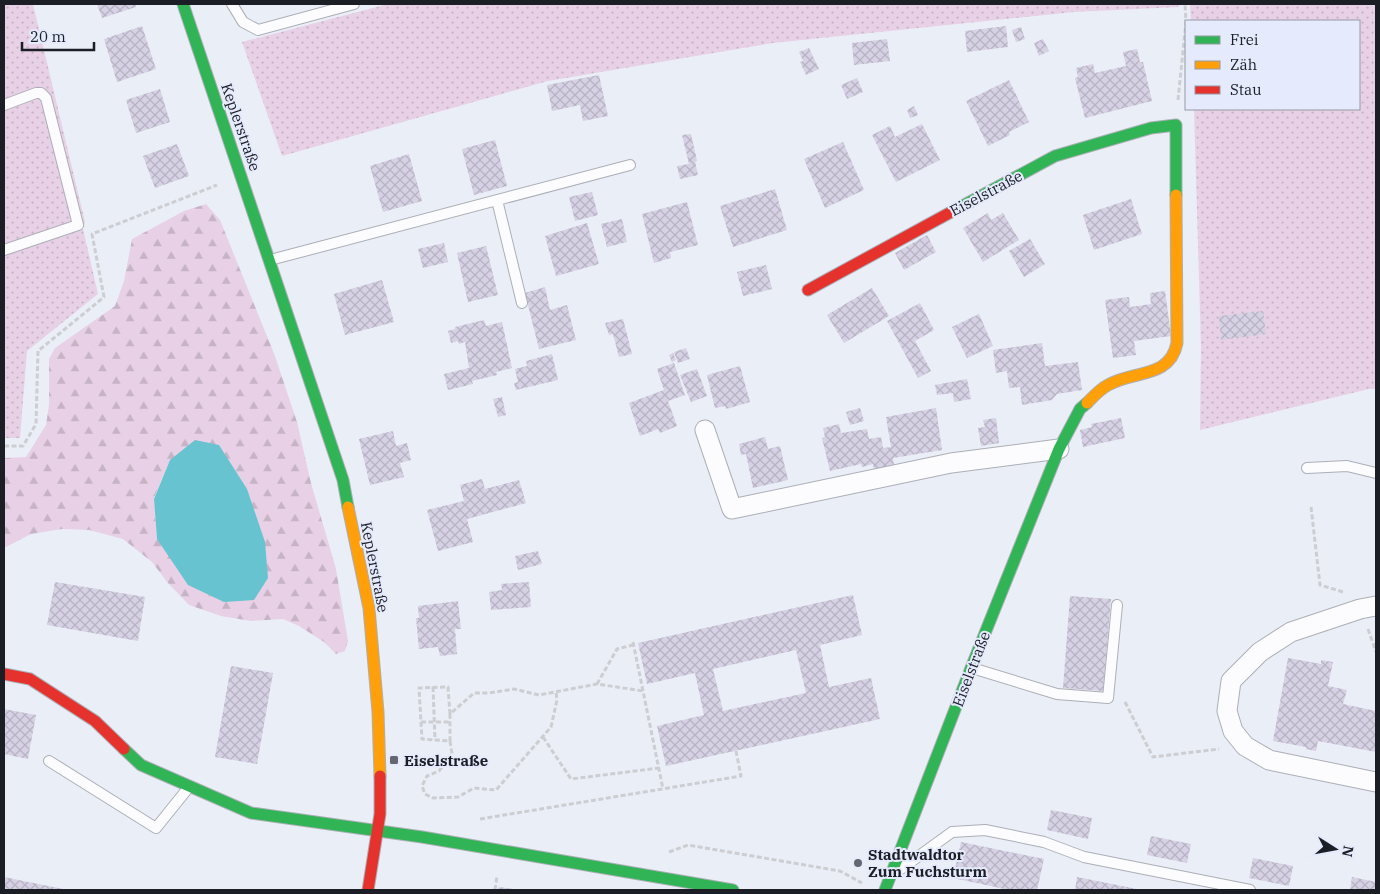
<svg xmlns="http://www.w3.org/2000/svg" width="1380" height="894" font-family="'IBM Plex Serif',serif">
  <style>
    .forest { fill: url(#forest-firs); fill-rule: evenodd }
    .park { fill: url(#park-dots) }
    .water { fill: #66c3cf }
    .building { fill: url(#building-cross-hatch); fill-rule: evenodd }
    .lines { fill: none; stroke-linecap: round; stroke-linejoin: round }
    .lane-casing { stroke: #acafb7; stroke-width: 12 }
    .street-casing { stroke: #acafb7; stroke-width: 21 }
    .fast-casing { stroke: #acafb7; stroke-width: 13 }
    .slow-casing { stroke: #acafb7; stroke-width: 13 }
    .jam-casing { stroke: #acafb7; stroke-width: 13 }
    .path { stroke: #cdced1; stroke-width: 3; stroke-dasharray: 5 2.5; stroke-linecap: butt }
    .lane { stroke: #fcfcfe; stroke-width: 10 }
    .street { stroke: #fcfcfe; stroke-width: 19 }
    .fast { stroke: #30b455; stroke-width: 11 }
    .slow { stroke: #ff9f0a; stroke-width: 11 }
    .jam { stroke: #e5322d; stroke-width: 11 }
    .poi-dot { fill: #64676f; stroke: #e5ebfc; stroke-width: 2 }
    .labels { text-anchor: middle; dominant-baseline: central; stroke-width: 4; stroke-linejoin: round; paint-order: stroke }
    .street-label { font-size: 15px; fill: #1c1e26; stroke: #e5ebfc }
    .poi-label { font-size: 15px; font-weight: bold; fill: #1c1e26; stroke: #e5ebfc; text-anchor: start }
  </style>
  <defs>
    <pattern id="forest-firs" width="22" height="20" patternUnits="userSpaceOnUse" patternTransform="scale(1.25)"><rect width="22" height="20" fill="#e8d1e6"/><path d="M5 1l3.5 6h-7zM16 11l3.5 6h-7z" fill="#c6b3c5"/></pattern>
    <pattern id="park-dots" width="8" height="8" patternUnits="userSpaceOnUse" patternTransform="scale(1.25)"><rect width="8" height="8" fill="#e8d1e6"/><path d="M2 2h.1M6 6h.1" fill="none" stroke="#c6b3c5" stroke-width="1.8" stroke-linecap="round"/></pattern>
    <pattern id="building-cross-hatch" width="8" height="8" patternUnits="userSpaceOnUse" patternTransform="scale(1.25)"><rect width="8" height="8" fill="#d6d1e4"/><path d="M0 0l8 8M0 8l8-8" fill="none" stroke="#b7b3c3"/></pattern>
  </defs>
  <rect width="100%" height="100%" fill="#eaeef7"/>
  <path class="forest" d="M206,204L220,220L275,356L297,422L311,483L336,569L348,641L345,651L336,654L324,642L299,626L283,619L251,621L221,616L189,605L167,582L152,562L123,539L89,530L62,529L31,534L4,548V458L26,457L46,425L49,405V359L55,348L115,306L124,281L132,239L184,211ZM170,460L157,539L154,498Z"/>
  <path class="park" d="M4,4H33L85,222L83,229L98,294L27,351L20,438H4Z
    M388,4H1179V7L1074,12L773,43L548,81L282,156L242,42Z
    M1190,4H1376V389H1369L1200,430L1201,347L1194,109H1359V21H1191Z"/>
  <path class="water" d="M195,440L219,445L247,489L265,542L268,578L254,600L224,602L188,585L157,539L154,499L170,460Z"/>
  <path class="building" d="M97,4H135L136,7L102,18Z
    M142,26L156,69L117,82L104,39Z
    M1006,26L1008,47L967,52L965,31Z
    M1021,27L1025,39L1016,42L1012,30Z
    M887,39L890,61L854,65L852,43Z
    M1043,39L1049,51L1039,56L1034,43Z
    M809,48L819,69L806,75L800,62L803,61L799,52Z
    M1137,49L1140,62H1143L1152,101L1085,118L1075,78L1078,77L1076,68L1093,64L1095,73L1126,66L1123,52Z
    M599,75L608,116L583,121L580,105L552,111L547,85Z
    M857,78L863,92L847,99L841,85Z
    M1009,80L1029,122L1009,132L1010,135L988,146L966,101Z
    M160,89L170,122L136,133L126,100Z
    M914,106L918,115L910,118L907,110Z
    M922,124L940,160L896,182L872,135L890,126L895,137Z
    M691,134L697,161L695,162L698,175L680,179L677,166L689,164L682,135Z
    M495,140L507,186L474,195L462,149Z
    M843,142L864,190L825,208L804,159Z
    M177,144L189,176L155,188L143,156Z
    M409,154L422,201L383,212L370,166Z
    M775,189L787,230L733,247L720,206Z
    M592,192L598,215L575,221L569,197Z
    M1131,199L1142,234L1094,250L1083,215Z
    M687,202L698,245L670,252L671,258L654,263L642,214Z
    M988,213L991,220L1003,213L1019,240L983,262L963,228Z
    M622,219L627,242L607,247L601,224Z
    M587,223L599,264L556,276L545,236Z
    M927,235L936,252L904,270L895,253Z
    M1030,239L1045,264L1024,277L1009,251Z
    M444,243L448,262L423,268L418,249Z
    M486,246L498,295L468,302L457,253Z
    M766,265L772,289L743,296L737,272Z
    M382,280L394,322L345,335L334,294Z
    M545,287L550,310L567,305L576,340L539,349L525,293Z
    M872,288L889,316L844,343L827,315Z
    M1165,291L1171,336L1134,341L1136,355L1113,358L1105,300L1129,297L1130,307L1151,304L1150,293Z
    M920,303L934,330L915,341L931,371L918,378L887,321Z
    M1263,311L1266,334L1221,340L1219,316Z
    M979,314L993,346L967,358L952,327Z
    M623,319L632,354L619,357L613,334L609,335L605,323Z
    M484,320L486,326L502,322L512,368L496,372L497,375L472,381L473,384L448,390L444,374L469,368L465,342L459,344L458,341L451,343L448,331L455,329V327Z
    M1042,343L1045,366L1078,362L1082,390L1057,394L1052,400L1022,405L1020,387L1009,388L1007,371L996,373L993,350Z
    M686,348L690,359L678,363L674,352Z
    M673,353L676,360L672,362L669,355Z
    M552,354L558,380L516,390L514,383L518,382L515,369L527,366L526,361Z
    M674,363L685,395L668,401L677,426L660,433L658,429L640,436L629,403L664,390L657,369Z
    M740,366L750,402L726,409L725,406L715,408L707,375Z
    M697,369L707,396L691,402L680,375Z
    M967,379L971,399L954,402L953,393L937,395L935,385Z
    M502,397L506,415L498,417L493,399Z
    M860,408L864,421L850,425L846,412Z
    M936,408L942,450L893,458L894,465L874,469L873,464L862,467L861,464L830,471L822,438L825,437L823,428L839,424L841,433L867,429L869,439L881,437L883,448L891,447L886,417Z
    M996,418L999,443L981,446L978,428L985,427L983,420Z
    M1121,418L1125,438L1083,447L1080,430L1092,427L1091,424Z
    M393,431L396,446L407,443L411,460L400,463L404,477L370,485L359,439Z
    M765,437L768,449L780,446L788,480L753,488L746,454L741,455L739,444Z
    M482,479L485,489L519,480L526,503L467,519L473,542L438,551L427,510L464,501L460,485Z
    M538,551L542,564L518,570L515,556Z
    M55,582L145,597L138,641L47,625Z
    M529,582L531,607L491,610L489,592L502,590L501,584Z
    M853,595L862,635L820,645L829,687L871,678L880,719L666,766L657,726L704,715L695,673L647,684L638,643ZM796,650L806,693L723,711L713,669Z
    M1070,596L1111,599L1103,691L1063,688Z
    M458,601L461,629H455L457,654L440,656L438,647L419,649L416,618H419L418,606Z
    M1288,658L1321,664V660L1333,662L1328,686L1347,690L1343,704L1376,711V752L1318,741L1316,751L1306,749V747L1273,741Z
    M231,666L273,673L257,764L215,757Z
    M4,709L36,715L28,759L4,754Z
    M1051,810L1092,818L1088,839L1047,830Z
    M1151,836L1191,844L1187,863L1147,855Z
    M961,842L1044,859L1037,890H1009L953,878Z
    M1253,858L1293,866L1289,886L1249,878Z
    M4,877L63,889V890H4Z
    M1077,877L1137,889V890H1075Z
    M1352,877L1376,882V890H1350Z
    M499,887L513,889V890H498Z"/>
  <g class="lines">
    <defs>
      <path id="lane" d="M232,4L243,22L258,30L354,4
        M4,105L36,93H41L46,98L78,225L4,250
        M497,200L522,303
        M270,260L630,165
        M1307,468L1347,466L1376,473
        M972,668L1057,694L1108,698L1117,605
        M49,761L156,828L189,787
        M901,869L952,832L985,830L1044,842L1084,857L1250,890"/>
      <path id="street" d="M705,430L732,509L951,463L1059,449
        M1376,606L1360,609L1291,632L1260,652L1231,681L1227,711L1233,731L1245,746L1269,760L1376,782"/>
      <path id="fast" d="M183,4L343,480L348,507
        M953,211L1055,156L1151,128L1176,125V195
        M124,749L141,765L251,813L422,837L733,890
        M885,890L971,668L1059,449L1080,409L1087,403"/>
      <path id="slow" d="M1087,403C1093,397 1100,389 1108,385C1133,370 1170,379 1177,343L1176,195
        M348,507L369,608L378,712L380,776"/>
      <path id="jam" d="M808,290L953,211
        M4,674L30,679L95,721L124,749
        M368,890L380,814V776"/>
    </defs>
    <use href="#lane" class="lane-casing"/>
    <use href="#street" class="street-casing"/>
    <use href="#fast" class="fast-casing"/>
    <use href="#slow" class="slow-casing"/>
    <use href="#jam" class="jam-casing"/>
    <path class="path" d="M1178,100L1186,22L1185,4
      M4,446H23L36,424L38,351L104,297L92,234L217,185
      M1311,507L1320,585L1343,592
      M1368,629L1376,652
      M633,642L663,789
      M597,684L617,649L633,645
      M433,687L435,740
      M1125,702L1153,757L1219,749
      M450,714L448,687L419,688L422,739L450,741V714L474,693H489L514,689L539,695L597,684L643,691
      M421,722H450
      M543,737L571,779L659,768
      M450,741L452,754L439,771L427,776L422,786L425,794L433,798L458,797L474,788L496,790L551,727L557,700L556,692
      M480,819L741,776L736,751
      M669,852L688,845L840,871L862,883
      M495,890L497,876"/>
    <use href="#lane" class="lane"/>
    <use href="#street" class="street"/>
    <use href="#fast" class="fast"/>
    <use href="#slow" class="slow"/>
    <use href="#jam" class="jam"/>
  </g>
  <g class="poi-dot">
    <rect x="389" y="755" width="10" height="10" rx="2.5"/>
    <circle cx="858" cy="863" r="5"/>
  </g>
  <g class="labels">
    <g class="street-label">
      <text transform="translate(241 127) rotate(71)">Keplerstraße</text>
      <text transform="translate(986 193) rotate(-28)">Eiselstraße</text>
      <text transform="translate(375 567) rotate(79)">Keplerstraße</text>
      <text transform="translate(971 669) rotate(-69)">Eiselstraße</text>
    </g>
    <g class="poi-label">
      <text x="404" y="760">Eiselstraße</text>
      <text x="868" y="854">Stadtwaldtor<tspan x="868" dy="17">Zum Fuchsturm</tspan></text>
    </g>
  </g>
  <rect width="1380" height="894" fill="none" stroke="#1c1e26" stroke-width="10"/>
  <rect x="1185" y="20" width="175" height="90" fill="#e5ebfc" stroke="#9599a6"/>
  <rect x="1195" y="36" width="25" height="8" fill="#30b455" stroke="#9599a6"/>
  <text x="1230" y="45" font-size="15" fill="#1c1e26">Frei</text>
  <rect x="1195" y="61" width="25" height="8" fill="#ff9f0a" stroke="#9599a6"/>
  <text x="1230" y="70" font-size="15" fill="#1c1e26">Zäh</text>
  <rect x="1195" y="86" width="25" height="8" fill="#e5322d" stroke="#9599a6"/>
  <text x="1230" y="95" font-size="15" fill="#1c1e26">Stau</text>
  <g transform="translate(1335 849) rotate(101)" stroke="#e5ebfc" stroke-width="4" paint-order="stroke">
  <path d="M0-4L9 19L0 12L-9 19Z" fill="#1c1e26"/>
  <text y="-8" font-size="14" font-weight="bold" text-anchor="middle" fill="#1c1e26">N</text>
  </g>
  <path d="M22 42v8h72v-8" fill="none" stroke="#1c1e26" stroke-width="2.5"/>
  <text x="30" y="42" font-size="15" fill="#1c1e26" stroke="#e5ebfc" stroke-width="4" paint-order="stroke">20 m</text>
</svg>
